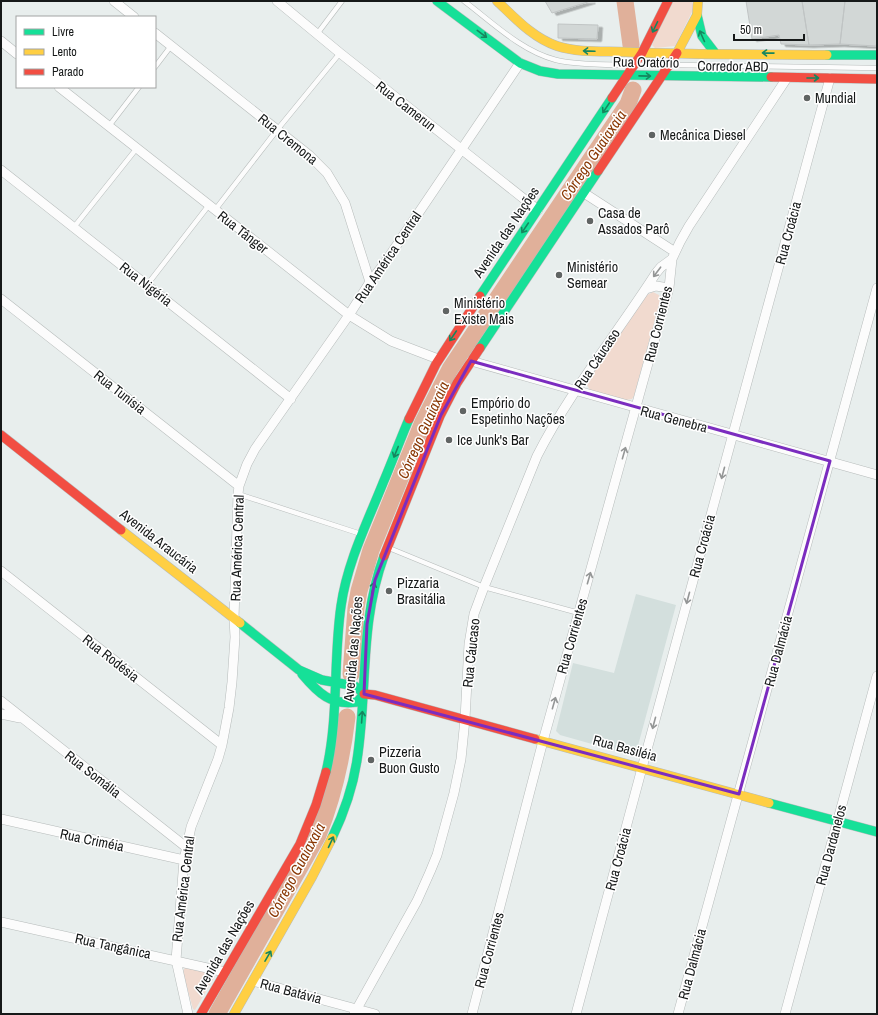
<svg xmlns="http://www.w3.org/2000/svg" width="878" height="1015" font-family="'Archivo Narrow',sans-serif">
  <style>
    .built { fill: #d3dfdd }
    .green { fill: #f1dacf }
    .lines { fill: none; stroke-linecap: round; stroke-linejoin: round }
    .river { stroke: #e0b09a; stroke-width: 17 }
    .building { fill: #d2d7d6; stroke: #c0c4c4; filter: url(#shadow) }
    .lane-casing { stroke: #b6bbba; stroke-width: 5.5 }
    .street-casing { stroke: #b6bbba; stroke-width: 10 }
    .fast-casing { stroke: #b6bbba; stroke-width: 10 }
    .slow-casing { stroke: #b6bbba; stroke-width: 10 }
    .jam-casing { stroke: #b6bbba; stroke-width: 10 }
    .lane { stroke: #fcfcfc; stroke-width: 4.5 }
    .street { stroke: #fcfcfc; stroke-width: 9 }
    .fast { stroke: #16e098; stroke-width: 9 }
    .slow { stroke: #ffcf43; stroke-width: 9 }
    .jam { stroke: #f24e42; stroke-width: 9 }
    .oneway { stroke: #16865f }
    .oneway2 { stroke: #949696 }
    .marked { fill: none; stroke: #7b2cbf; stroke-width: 3; stroke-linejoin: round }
    .poi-dot { fill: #606463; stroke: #fff; stroke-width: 1.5 }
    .labels { text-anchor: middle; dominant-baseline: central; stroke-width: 3; stroke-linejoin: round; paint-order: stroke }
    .street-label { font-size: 14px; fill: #161919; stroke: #fff }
    .poi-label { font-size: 14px; fill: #161919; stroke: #fff; text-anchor: start }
    .water-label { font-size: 15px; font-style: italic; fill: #893703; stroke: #fff }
  </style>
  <defs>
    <filter id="shadow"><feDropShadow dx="4.5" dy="2.5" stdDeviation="0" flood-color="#0004"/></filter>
  </defs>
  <rect width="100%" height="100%" fill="#e8eeed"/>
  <path class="built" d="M636,594L676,605L636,753L631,755L560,735L556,731L573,663L614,673Z"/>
  <path class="green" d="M672,1H692L694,8L675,46L655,48L652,45Z
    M653,292L659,295L660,301L634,396L632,399L626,400L590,390L587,385L588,381L647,295Z
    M187,967L214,974L215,976L195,1010L193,1009L183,973L184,969Z"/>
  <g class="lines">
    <path class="river" d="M625,1L631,45
      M351,674L356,608L359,591L371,550L423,422L450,369L628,104L633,90
      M217,1014L318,835C334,795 342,759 347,717"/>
  </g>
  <path class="building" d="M545,1H591L552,13Z
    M746,1H802L809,45L781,44L779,35L752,39Z
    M802,1H845L840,44L809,45Z
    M845,1H877V41L876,46L840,44Z
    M558,24L598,25L597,39L558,38Z"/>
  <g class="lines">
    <defs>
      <path id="lane" d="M464,1C492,22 521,51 556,60C577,65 608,65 630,65
        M317,34L342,1
        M637,65H666
        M673,65L877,68
        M155,67L171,46
        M109,126L139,87
        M215,210L277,130L340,53
        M74,227L137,148
        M147,285L209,205
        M238,494L361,534
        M389,548L484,587L579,613"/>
      <path id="street" d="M114,1L134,17
        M277,1L340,53L538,210
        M155,33L309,155L327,173L345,203L370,282
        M1,41L17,54
        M59,87L349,315L391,341L438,359
        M1,170L291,399
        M584,193L675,252
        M646,289L656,286L669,288
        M1,299L239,486
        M471,361L877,475
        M1,571L222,745
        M1,701L186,847
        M1,714L20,718
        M1,819L184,860
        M1,922L225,972
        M253,981L375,1014
        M188,1014L176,960L184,860L191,827L218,759L222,745L229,708L232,682L235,637L234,619L238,494L239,486L247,464L255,449L349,315L370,282L384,264L520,63
        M354,1014L417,901L430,872L437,855L454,793L461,759L465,719L469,644L474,614L484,587L537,456C570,391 617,334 656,273L661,267L672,259L680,242L689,226L787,78
        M472,1014L543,741L669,288L672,259
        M576,1014L642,768L830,78
        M678,1014L877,288
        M785,1014L877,676"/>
      <path id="fast" d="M437,1L520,63L540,71L558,74L771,77
        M697,15L702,36L715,53
        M827,55H877
        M480,296L612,98
        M480,348L598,171
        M240,623L299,670L322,680L355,686L364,694
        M302,674C318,693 331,706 357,702L364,694
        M326,772C339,718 333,661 341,606C347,563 367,523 383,483C392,462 400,440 409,419
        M769,803L877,832
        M332,838C344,813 353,787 357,760C368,690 359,624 384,556"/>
      <path id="slow" d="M497,1C515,18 533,38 557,46C579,53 604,51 626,52C693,55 760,54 827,55
        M677,53L697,15L698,1
        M121,530L240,623
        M535,739L769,803
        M234,1014L312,877L332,838"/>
      <path id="jam" d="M642,53L668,1
        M771,77L877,79
        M612,98L642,53
        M598,171L677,53
        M409,419L436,364L480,296
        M1,435L121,530
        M384,556L440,416L457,383L480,348
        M364,694L375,695L535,739
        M201,1014L300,844L316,805L326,772"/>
    </defs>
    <use href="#lane" class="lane-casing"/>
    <use href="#street" class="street-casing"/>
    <use href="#fast" class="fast-casing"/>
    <use href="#slow" class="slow-casing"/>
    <use href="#jam" class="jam-casing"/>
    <use href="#lane" class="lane"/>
    <use href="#street" class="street"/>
    <use href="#fast" class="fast"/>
    <use href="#slow" class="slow"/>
    <use href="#jam" class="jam"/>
  </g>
  <defs><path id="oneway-shaft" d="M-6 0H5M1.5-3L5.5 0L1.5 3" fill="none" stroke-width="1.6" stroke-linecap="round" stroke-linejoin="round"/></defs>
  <g class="oneway">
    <use href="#oneway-shaft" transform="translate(655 27) rotate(116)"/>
    <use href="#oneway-shaft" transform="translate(482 34) rotate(37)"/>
    <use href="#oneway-shaft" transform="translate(702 36) rotate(-114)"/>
    <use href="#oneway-shaft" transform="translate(589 51) rotate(-178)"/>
    <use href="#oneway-shaft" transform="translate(768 53) rotate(-179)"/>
    <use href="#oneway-shaft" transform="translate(645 76) rotate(1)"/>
    <use href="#oneway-shaft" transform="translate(813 78)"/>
    <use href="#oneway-shaft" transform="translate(606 108) rotate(124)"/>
    <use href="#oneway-shaft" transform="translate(525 228) rotate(124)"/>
    <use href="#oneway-shaft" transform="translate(453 336) rotate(124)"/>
    <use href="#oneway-shaft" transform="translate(396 452) rotate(112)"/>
    <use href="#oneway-shaft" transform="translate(373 588) rotate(-77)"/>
    <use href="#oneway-shaft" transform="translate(362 717) rotate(-86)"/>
    <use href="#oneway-shaft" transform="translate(331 842) rotate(-65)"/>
    <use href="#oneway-shaft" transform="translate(268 956) rotate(-60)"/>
  </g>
  <g class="oneway2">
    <use href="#oneway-shaft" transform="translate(657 272) rotate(127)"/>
    <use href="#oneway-shaft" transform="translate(624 453) rotate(-74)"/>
    <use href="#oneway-shaft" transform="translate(723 473) rotate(105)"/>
    <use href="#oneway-shaft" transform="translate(589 578) rotate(-74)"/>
    <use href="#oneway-shaft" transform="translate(688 598) rotate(105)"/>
    <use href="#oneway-shaft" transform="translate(554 703) rotate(-74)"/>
    <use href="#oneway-shaft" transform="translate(654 723) rotate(105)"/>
  </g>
  <path class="marked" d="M471,361L830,461L739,794L364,694L367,624L375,580L441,415Z"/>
  <g class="poi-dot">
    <circle cx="807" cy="98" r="4"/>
    <circle cx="652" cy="135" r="4"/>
    <circle cx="590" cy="221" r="4"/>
    <circle cx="559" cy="275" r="4"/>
    <circle cx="446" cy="311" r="4"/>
    <circle cx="463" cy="411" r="4"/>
    <circle cx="449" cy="440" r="4"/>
    <circle cx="389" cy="591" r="4"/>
    <circle cx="371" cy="760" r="4"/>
  </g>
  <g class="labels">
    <g class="street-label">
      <text transform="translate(646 62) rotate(1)">Rua Oratório</text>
      <text transform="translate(733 66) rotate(1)">Corredor ABD</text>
      <text transform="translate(406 106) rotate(38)">Rua Camerun</text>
      <text transform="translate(288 139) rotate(39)">Rua Cremona</text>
      <text transform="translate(243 232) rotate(38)">Rua Tânger</text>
      <text transform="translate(506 232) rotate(-56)">Avenida das Nações</text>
      <text transform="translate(788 233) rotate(-75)">Rua Croácia</text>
      <text transform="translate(388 257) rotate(-56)">Rua América Central</text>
      <text transform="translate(146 284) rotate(38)">Rua Nigéria</text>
      <text transform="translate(658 324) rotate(-76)">Rua Corrientes</text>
      <text transform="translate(597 359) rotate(-56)">Rua Cáucaso</text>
      <text transform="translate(120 392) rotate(38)">Rua Tunísia</text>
      <text transform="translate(674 419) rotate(15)">Rua Genebra</text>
      <text transform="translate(159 541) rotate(38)">Avenida Araucária</text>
      <text transform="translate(702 546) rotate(-75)">Rua Croácia</text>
      <text transform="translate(237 548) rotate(-88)">Rua América Central</text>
      <text transform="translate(572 636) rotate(-74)">Rua Corrientes</text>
      <text transform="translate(353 649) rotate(-85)">Avenida das Nações</text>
      <text transform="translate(778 651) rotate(-75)">Rua Dalmácia</text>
      <text transform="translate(471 653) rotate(-84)">Rua Cáucaso</text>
      <text transform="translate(111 658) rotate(38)">Rua Rodésia</text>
      <text transform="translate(625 748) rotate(15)">Rua Basiléia</text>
      <text transform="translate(93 774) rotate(38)">Rua Somália</text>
      <text transform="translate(92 840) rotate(12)">Rua Criméia</text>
      <text transform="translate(831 845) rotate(-75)">Rua Dardanelos</text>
      <text transform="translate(618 859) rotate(-75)">Rua Croácia</text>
      <text transform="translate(183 889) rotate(-83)">Rua América Central</text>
      <text transform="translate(113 946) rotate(12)">Rua Tangânica</text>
      <text transform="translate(224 947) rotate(-60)">Avenida das Nações</text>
      <text transform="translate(489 950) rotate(-75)">Rua Corrientes</text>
      <text transform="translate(692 964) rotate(-75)">Rua Dalmácia</text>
      <text transform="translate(291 991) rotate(15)">Rua Batávia</text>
    </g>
    <g class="poi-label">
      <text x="815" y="98">Mundial</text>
      <text x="660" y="135">Mecânica Diesel</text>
      <text x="598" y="213">Casa de<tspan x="598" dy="16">Assados Parô</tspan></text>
      <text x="567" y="267">Ministério<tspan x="567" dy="16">Semear</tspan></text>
      <text x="454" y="303">Ministério<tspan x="454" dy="16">Existe Mais</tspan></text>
      <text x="471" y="403">Empório do<tspan x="471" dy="16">Espetinho Nações</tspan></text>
      <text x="457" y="440">Ice Junk's Bar</text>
      <text x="397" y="583">Pizzaria<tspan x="397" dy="16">Brasitália</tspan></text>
      <text x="379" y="752">Pizzeria<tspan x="379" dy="16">Buon Gusto</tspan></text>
    </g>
    <g class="water-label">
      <text transform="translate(593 155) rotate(-56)">Córrego Guaiaxaia</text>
      <text transform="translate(423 430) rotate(-66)">Córrego Guaiaxaia</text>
      <text transform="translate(296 870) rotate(-62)">Córrego Guaiaxaia</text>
    </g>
  </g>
  <rect width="878" height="1015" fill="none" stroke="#161919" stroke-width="4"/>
  <rect x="16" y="16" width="140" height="72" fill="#ffffff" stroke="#a2a3a3"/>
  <rect x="24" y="29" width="20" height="6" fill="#16e098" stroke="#a2a3a3"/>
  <text x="52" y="36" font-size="12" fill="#161919">Livre</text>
  <rect x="24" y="49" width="20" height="6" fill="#ffcf43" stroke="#a2a3a3"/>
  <text x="52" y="56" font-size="12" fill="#161919">Lento</text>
  <rect x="24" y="69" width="20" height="6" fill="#f24e42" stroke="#a2a3a3"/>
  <text x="52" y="76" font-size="12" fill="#161919">Parado</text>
  <path d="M734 34v6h70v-6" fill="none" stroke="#161919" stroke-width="2"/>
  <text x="740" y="34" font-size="12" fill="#161919" stroke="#ffffff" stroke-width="3" paint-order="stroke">50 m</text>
</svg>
